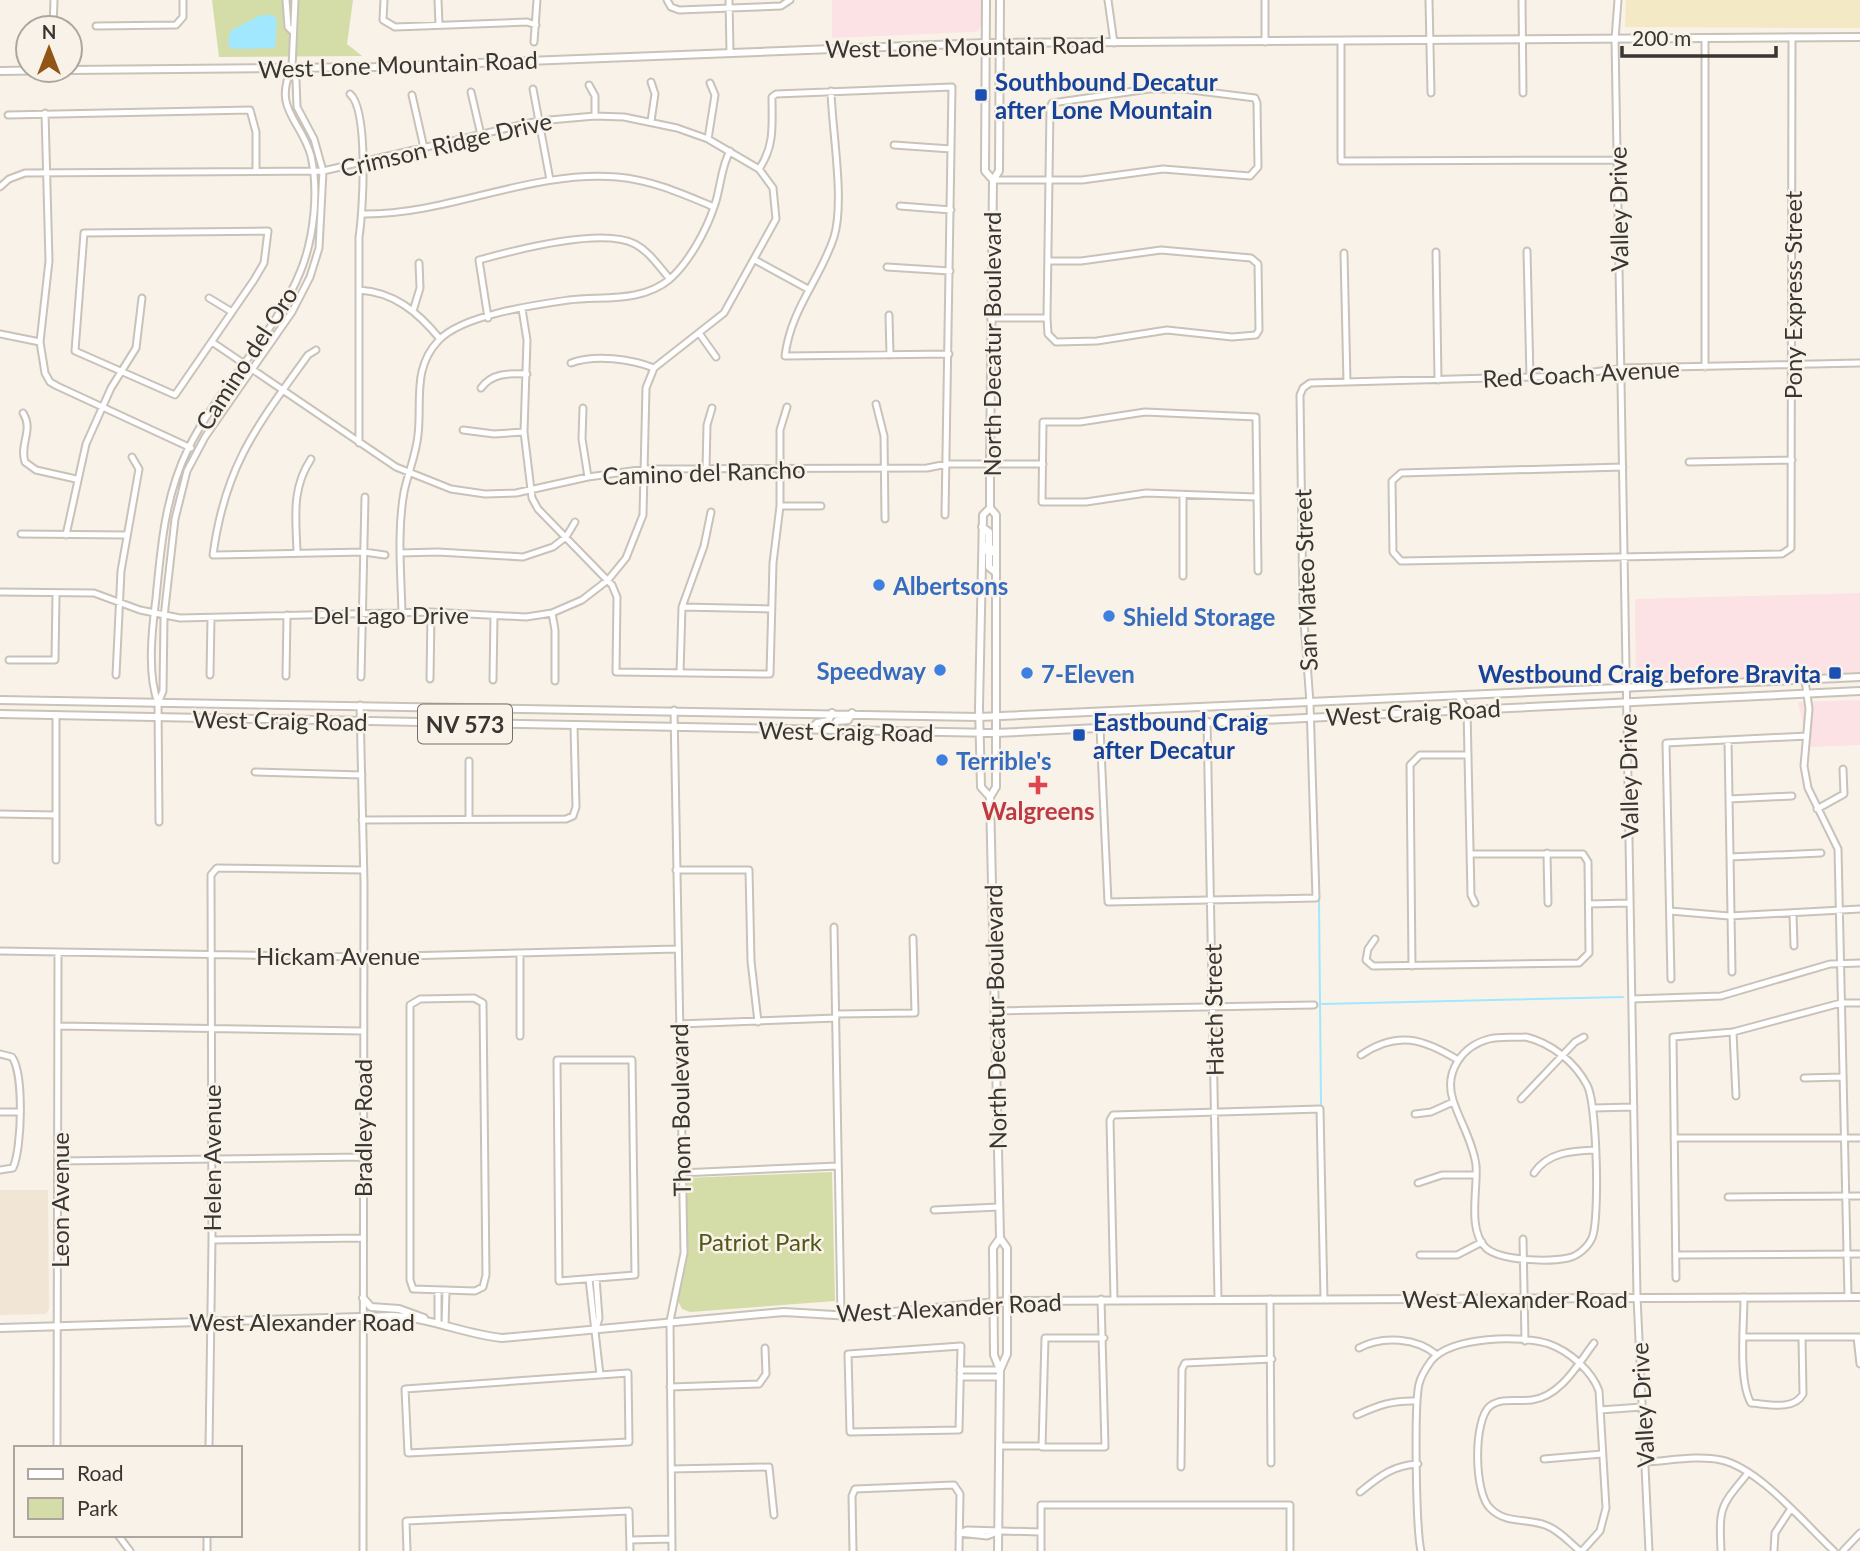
<svg xmlns="http://www.w3.org/2000/svg" width="1860" height="1551" font-family="Lato,sans-serif">
  <style>
    .commercial { fill: #fce1e5 }
    .built { fill: #f1e5d6 }
    .green { fill: #d4dca8 }
    .sand { fill: #f3e9c4 }
    .water { fill: #a1e8fe }
    .lines { fill: none; stroke-linecap: round; stroke-linejoin: round }
    .stream { stroke: #a1e8fe; stroke-width: 2 }
    .minor-casing { stroke: #c9c2b9; stroke-width: 9 }
    .major-casing { stroke: #c9c2b9; stroke-width: 10 }
    .minor { stroke: #fff; stroke-width: 5 }
    .major { stroke: #fff; stroke-width: 6 }
    .transit-dot { fill: #1a4fb4; stroke: #f9f2e8; stroke-width: 2.5 }
    .shop-dot { fill: #3f7fe0; stroke: #f9f2e8; stroke-width: 2.5 }
    .health-dot { fill: #e0444e; stroke: #f9f2e8; stroke-width: 2.5 }
    .labels { text-anchor: middle; dominant-baseline: central; stroke-width: 5; stroke-linejoin: round; paint-order: stroke }
    .shield { fill: #f9f2e8; stroke: #726e69; stroke-width: 2 }
    .shield-label { font-size: 23px; font-weight: bold; fill: #383532 }
    .street-label { font-size: 24px; fill: #383532; stroke: #f9f2e8 }
    .transit-label { font-size: 24px; font-weight: bold; fill: #164399; stroke: #f9f2e8; text-anchor: start }
    .shop-label { font-size: 24px; font-weight: bold; fill: #366cbe; stroke: #f9f2e8; text-anchor: start }
    .health-label { font-size: 24px; font-weight: bold; fill: #be3a42; stroke: #f9f2e8 }
    .park-label { font-size: 24px; fill: #515718; stroke: #f9f2e8 }
  </style>
  <rect width="100%" height="100%" fill="#f9f2e8"/>
  <path class="commercial" d="M832,0H982V23L978,31L972,32L832,38Z
    M1860,593V672L1636,682L1635,599Z
    M1860,700V745L1808,747L1798,702Z"/>
  <path class="built" d="M0,1190H48L49,1309L46,1314L0,1315Z"/>
  <path class="green" d="M212,0H353L347,44L362,56L219,57Z
    M832,1172L835,1301L690,1312L682,1309L678,1301L687,1251L686,1178Z"/>
  <path class="sand" d="M1626,0H1860V28L1625,27Z"/>
  <path class="water" d="M261,15H272L277,19L275,48L235,49L228,46L230,31Z"/>
  <g class="lines">
    <path class="stream" d="M1319,901L1321,1104
      M1322,1004L1623,997"/>
    <defs>
      <path id="minor" d="M286,0L288,27L292,31
        M384,0L383,20L395,27L527,22L536,25
        M438,0L439,25
        M667,0L671,7L679,10L781,6L790,0
        M729,0L730,53
        M1108,0L1114,43
        M1265,0V42
        M1429,0L1431,93
        M1522,0L1523,93
        M1618,0L1615,39L1637,1297L1649,1551
        M96,26L176,25L183,17V0
        M53,28L54,0
        M1341,41V161L1617,160
        M534,42L537,0
        M651,82L655,94L651,121
        M589,85L595,96V116
        M533,89L550,180
        M831,91C832,131 845,201 834,237C820,280 791,308 785,356L949,354
        M471,92L481,135
        M350,94C369,110 363,212 359,237V443
        M412,95L424,148
        M45,113L49,261L40,342L45,373L50,382L57,386L191,448
        M8,115L250,110L256,132V170
        M708,139L715,95L710,83
        M894,145L951,149
        M759,169C775,146 772,124 772,97L776,94L952,87L945,515
        M993,180H1082L1163,169L1250,176L1258,167L1257,103L1255,98L1183,89H1149L1052,103L1050,108L1047,318L1048,334L1056,342L1097,341L1167,330L1232,337L1256,335L1259,330L1258,264L1251,258L1161,250L1081,261H1048
        M0,187L9,179L25,173L323,171L538,121L595,116L624,117L677,128L708,139L759,169L773,188L776,219L724,313L654,368L646,388L643,515L626,558L608,580L582,600L552,613L526,617L431,612L180,618L140,610L94,593L0,592
        M900,206L951,210
        M363,214C449,215 530,170 617,177C652,180 683,194 714,207
        M268,231L264,263L254,280L175,395L75,351L84,233Z
        M1527,251L1530,378
        M1436,252L1438,380
        M1344,253L1347,382
        M755,260L808,289
        M887,267L950,271
        M359,290C394,292 418,312 440,339
        M209,298L232,312
        M522,309L527,340L524,432L532,498L538,509L612,585L617,597L616,672L770,674L773,563L780,506V430L787,407
        M413,311L420,288L419,263
        M889,315L890,355
        M488,318L479,260C515,250 602,227 635,244C650,252 659,267 670,279
        M991,318H1047
        M699,333L716,357
        M0,334L40,342
        M212,342L396,467L451,489L485,494L516,493L588,477L646,469L927,468L947,464H1043
        M316,350L308,355C257,426 225,465 213,555L364,552L385,555
        M571,363C595,354 631,359 654,368
        M1705,367V38
        M481,388C492,373 509,373 527,374
        M876,404L884,436L885,519
        M583,408L582,439L588,477
        M23,413C34,430 19,444 25,462L36,470L76,479
        M463,430L494,434L524,432
        M1689,462L1792,460
        M1623,467L1401,473L1392,481L1393,552L1401,561L1782,554L1791,548L1792,37
        M706,469L707,425L712,408
        M1183,496V576
        M1256,497L1146,493L1086,502H1042L1043,422H1080L1145,412L1256,417L1258,571
        M780,506H821
        M21,534L126,535
        M66,535L86,444L111,388L136,348L142,298
        M297,552C296,519 291,489 311,459
        M400,553L438,552L523,557L553,547L566,537L575,522
        M682,607L771,609
        M402,613C401,574 397,531 404,492C408,473 416,455 418,435C422,401 412,368 439,340C463,315 534,305 569,300C603,296 641,303 670,279C689,262 706,231 714,207C721,189 720,169 730,151
        M552,613L555,630V681
        M9,660H55L56,595
        M680,673L682,607L704,546L711,512
        M116,675L121,571L139,469L132,457
        M210,675L211,618
        M286,676L287,615
        M361,677L365,497
        M430,679L431,612
        M493,680L494,616
        M1805,680L1809,709L1804,766L1808,788L1838,849L1848,1297
        M1458,696L1467,710L1471,895L1475,903
        M158,703C147,674 152,629 156,598C161,546 165,496 188,449C219,386 275,336 301,270C314,237 319,191 311,156C302,121 272,109 292,68
        M360,705L364,883L363,1551
        M56,715V860
        M1207,721L1218,1299
        M1100,728L1108,902L1316,898L1310,703L1303,608L1300,395L1303,388L1310,383L1567,376L1621,368L1860,363
        M1728,740L1732,972
        M469,761V819
        M255,772L362,775
        M1729,799L1792,796
        M1817,809L1844,794L1843,769
        M0,814L56,815
        M362,820L566,819L573,816L576,807L574,726
        M159,822L158,703L163,691L164,617L175,519L187,471L205,437L292,312L310,277L319,248L323,171L314,139L297,107L296,80L292,68L295,0
        M1547,853L1548,903
        M1730,857L1821,853
        M676,870H749L751,961L758,1022
        M1589,904L1630,903
        M1670,911L1729,916L1860,909
        M1793,913L1794,946
        M834,927L841,1316
        M1375,939L1368,949L1366,960L1373,966L1579,963L1589,953L1588,862L1583,854H1470
        M0,951L364,957L677,949
        M520,954V1036
        M1412,966L1410,765L1420,755H1468
        M1671,979L1666,743L1807,736
        M420,999L474,998L483,1003L486,1275L483,1287L475,1291L413,1289L410,1280V1005Z
        M1632,999L1721,996L1830,964L1860,963
        M994,1011L1314,1005
        M836,1014L915,1013L913,938
        M679,1024L836,1018
        M59,1026L362,1031
        M1733,1032L1736,1096
        M1526,1037C1551,1043 1575,1062 1587,1085C1597,1103 1600,1220 1592,1238C1588,1247 1578,1256 1568,1258C1548,1262 1501,1261 1486,1248C1467,1230 1478,1189 1476,1165C1473,1142 1460,1122 1453,1100C1444,1072 1462,1046 1489,1039C1500,1036 1514,1038 1526,1037Z
        M0,1054L12,1057C24,1074 22,1148 13,1168L0,1170
        M1361,1055C1397,1030 1424,1039 1458,1060
        M557,1060H632L635,1275L559,1281Z
        M1804,1078L1842,1077
        M1521,1099L1575,1042L1584,1037
        M1593,1108L1634,1107
        M0,1112H19
        M1415,1114L1431,1112L1453,1102
        M1674,1138H1860
        M59,1161L362,1157
        M680,1173L838,1166
        M1534,1173C1548,1152 1572,1151 1595,1150
        M1418,1183L1442,1175H1476
        M1728,1197L1860,1196
        M934,1210L999,1207
        M1523,1239L1525,1341
        M212,1240L362,1238
        M1420,1255H1457L1482,1242
        M1676,1255L1860,1254
        M596,1278L599,1318L596,1329
        M1676,1278L1673,1037L1733,1032L1841,1003H1860
        M589,1279L600,1375
        M1744,1297C1744,1324 1738,1381 1751,1403C1767,1404 1794,1411 1803,1394L1802,1338
        M1101,1299L1105,1447H1042L1045,1338H1104
        M1114,1299L1110,1120L1113,1115L1320,1109L1324,1299
        M1270,1299L1271,1463
        M438,1323V1290
        M445,1326L446,1290
        M1744,1337H1860
        M1857,1337L1860,1364
        M961,1346L959,1430L850,1432L848,1354Z
        M1359,1348C1383,1335 1417,1338 1437,1355
        M960,1370H1000
        M628,1373L629,1442L408,1453L405,1389Z
        M960,1377H1000
        M670,1387L759,1384L766,1374L765,1348
        M1600,1410L1642,1407
        M1357,1415C1379,1405 1393,1400 1417,1401
        M999,1446H1042
        M57,1448L58,952
        M209,1448L212,1240L211,875L217,868L363,870
        M1544,1459L1602,1454
        M1645,1462C1668,1461 1698,1455 1721,1460C1759,1468 1805,1524 1834,1551
        M1181,1467L1182,1369L1185,1363L1272,1359
        M671,1469L769,1467L774,1515
        M1360,1492C1379,1477 1393,1465 1418,1464
        M959,1533L967,1530L1041,1532
        M959,1533L987,1536L998,1532
        M118,1535L130,1551
        M630,1540L672,1539
        M207,1551V1535
        M407,1551L406,1521L629,1511L630,1551
        M672,1551L670,1321L684,1253L674,710
        M853,1551L852,1496L855,1489L954,1485L960,1494L959,1551
        M1041,1551V1505H1290V1551
        M1421,1551C1416,1529 1414,1406 1419,1384C1421,1376 1426,1368 1431,1361C1451,1336 1522,1335 1549,1344C1569,1351 1592,1371 1599,1391L1606,1508L1600,1531L1582,1551
        M1580,1551C1569,1542 1559,1530 1545,1525C1526,1518 1505,1524 1490,1508C1474,1493 1473,1420 1490,1406C1502,1397 1518,1402 1532,1400C1561,1396 1578,1364 1594,1343
        M1721,1551C1719,1506 1720,1507 1748,1473
        M1774,1551L1775,1533L1790,1510
        M1843,1551L1860,1533"/>
      <path id="major" d="M986,0L985,171L993,180
        M70,70L375,67L986,43L1860,37
        M0,71L66,70
        M982,527L989,532V546L993,552
        M983,544L989,553V567L995,572
        M0,700L979,717L1860,677
        M0,714L995,733L1860,691
        M810,730L817,723L828,721L832,713
        M830,730L837,721L848,720L852,713
        M990,797L981,787L979,707L983,515L990,508
        M1000,1238L993,1248L994,1355L1000,1370
        M363,1298L371,1307L399,1309L424,1318
        M0,1328L393,1316C431,1318 464,1334 502,1338L784,1312L851,1316L1007,1301L1860,1297
        M998,1551L1000,1370L1007,1354V1248L1000,1238L990,797L996,787V515L990,508V464L993,180L999,171L1000,0"/>
    </defs>
    <use href="#minor" class="minor-casing"/>
    <use href="#major" class="major-casing"/>
    <use href="#minor" class="minor"/>
    <use href="#major" class="major"/>
  </g>
  <g class="transit-dot">
    <rect x="974" y="88" width="14" height="14" rx="3.5"/>
    <rect x="1828" y="666" width="14" height="14" rx="3.5"/>
    <rect x="1072" y="728" width="14" height="14" rx="3.5"/>
  </g>
  <g class="shop-dot">
    <circle cx="879" cy="585" r="7"/>
    <circle cx="1109" cy="616" r="7"/>
    <circle cx="940" cy="670" r="7"/>
    <circle cx="1027" cy="673" r="7"/>
    <circle cx="942" cy="760" r="7"/>
  </g>
  <path class="health-dot" d="M1034.5 774.5h7v7h7v7h-7v7h-7v-7h-7v-7h7z"/>
  <g class="labels">
    <rect class="shield" x="418" y="704.5" width="94" height="39" rx="5"/>
    <g class="shield-label">
      <text x="465" y="724">NV 573</text>
    </g>
    <g class="street-label">
      <text transform="translate(965 46) rotate(-1)">West Lone Mountain Road</text>
      <text transform="translate(398 64) rotate(-2)">West Lone Mountain Road</text>
      <text transform="translate(446 144) rotate(-13)">Crimson Ridge Drive</text>
      <text transform="translate(1618 209) rotate(-91)">Valley Drive</text>
      <text transform="translate(1792 295) rotate(-90)">Pony Express Street</text>
      <text transform="translate(991 344) rotate(-90)">North Decatur Boulevard</text>
      <text transform="translate(246 358) rotate(-57)">Camino del Oro</text>
      <text transform="translate(1581 373) rotate(-3)">Red Coach Avenue</text>
      <text transform="translate(704 472) rotate(-2)">Camino del Rancho</text>
      <text transform="translate(1305 580) rotate(-92)">San Mateo Street</text>
      <text x="391" y="614">Del Lago Drive</text>
      <text transform="translate(1413 712) rotate(-3)">West Craig Road</text>
      <text transform="translate(280 720) rotate(1)">West Craig Road</text>
      <text transform="translate(846 731) rotate(1)">West Craig Road</text>
      <text transform="translate(1628 776) rotate(-91)">Valley Drive</text>
      <text x="338" y="955">Hickam Avenue</text>
      <text transform="translate(1213 1010) rotate(-91)">Hatch Street</text>
      <text transform="translate(995 1017) rotate(-91)">North Decatur Boulevard</text>
      <text transform="translate(680 1110) rotate(-91)">Thom Boulevard</text>
      <text transform="translate(362 1128) rotate(-90)">Bradley Road</text>
      <text transform="translate(211 1158) rotate(-90)">Helen Avenue</text>
      <text transform="translate(59 1200) rotate(-90)">Leon Avenue</text>
      <text x="1515" y="1298">West Alexander Road</text>
      <text transform="translate(949 1307) rotate(-3)">West Alexander Road</text>
      <text x="302" y="1321">West Alexander Road</text>
      <text transform="translate(1642 1405) rotate(-93)">Valley Drive</text>
    </g>
    <g class="transit-label">
      <text x="995" y="81">Southbound Decatur<tspan x="995" dy="28">after Lone Mountain</tspan></text>
      <text x="1821" y="673" text-anchor="end">Westbound Craig before Bravita</text>
      <text x="1093" y="721">Eastbound Craig<tspan x="1093" dy="28">after Decatur</tspan></text>
    </g>
    <g class="shop-label">
      <text x="893" y="585">Albertsons</text>
      <text x="1123" y="616">Shield Storage</text>
      <text x="926" y="670" text-anchor="end">Speedway</text>
      <text x="1041" y="673">7-Eleven</text>
      <text x="956" y="760">Terrible's</text>
    </g>
    <g class="health-label">
      <text x="1038" y="810">Walgreens</text>
    </g>
    <g class="park-label">
      <text x="760" y="1241">Patriot Park</text>
    </g>
  </g>
  <rect x="14" y="1446" width="228" height="91" fill="#f9f2e8" stroke="#aca69f" stroke-width="2"/>
  <rect x="28" y="1469" width="35" height="10" fill="#ffffff" stroke="#aca69f" stroke-width="2"/>
  <text x="77" y="1481" font-size="21" fill="#383532">Road</text>
  <rect x="28" y="1498" width="35" height="21" fill="#d4dca8" stroke="#aca69f" stroke-width="2"/>
  <text x="77" y="1516" font-size="21" fill="#383532">Park</text>
  <g transform="translate(49 49)"><circle r="33" fill="#f9f2e8" stroke="#aca69f" stroke-width="2"/>
  <path d="M0-5L12 26L0 18L-12 26Z" fill="#915516"/>
  <text y="-10" font-size="19" font-weight="bold" text-anchor="middle" fill="#383532">N</text>
  </g>
  <path d="M1622 46v10h154v-10" fill="none" stroke="#383532" stroke-width="3.5"/>
  <text x="1632" y="46" font-size="21" fill="#383532" stroke="#f9f2e8" stroke-width="5" paint-order="stroke">200 m</text>
</svg>
